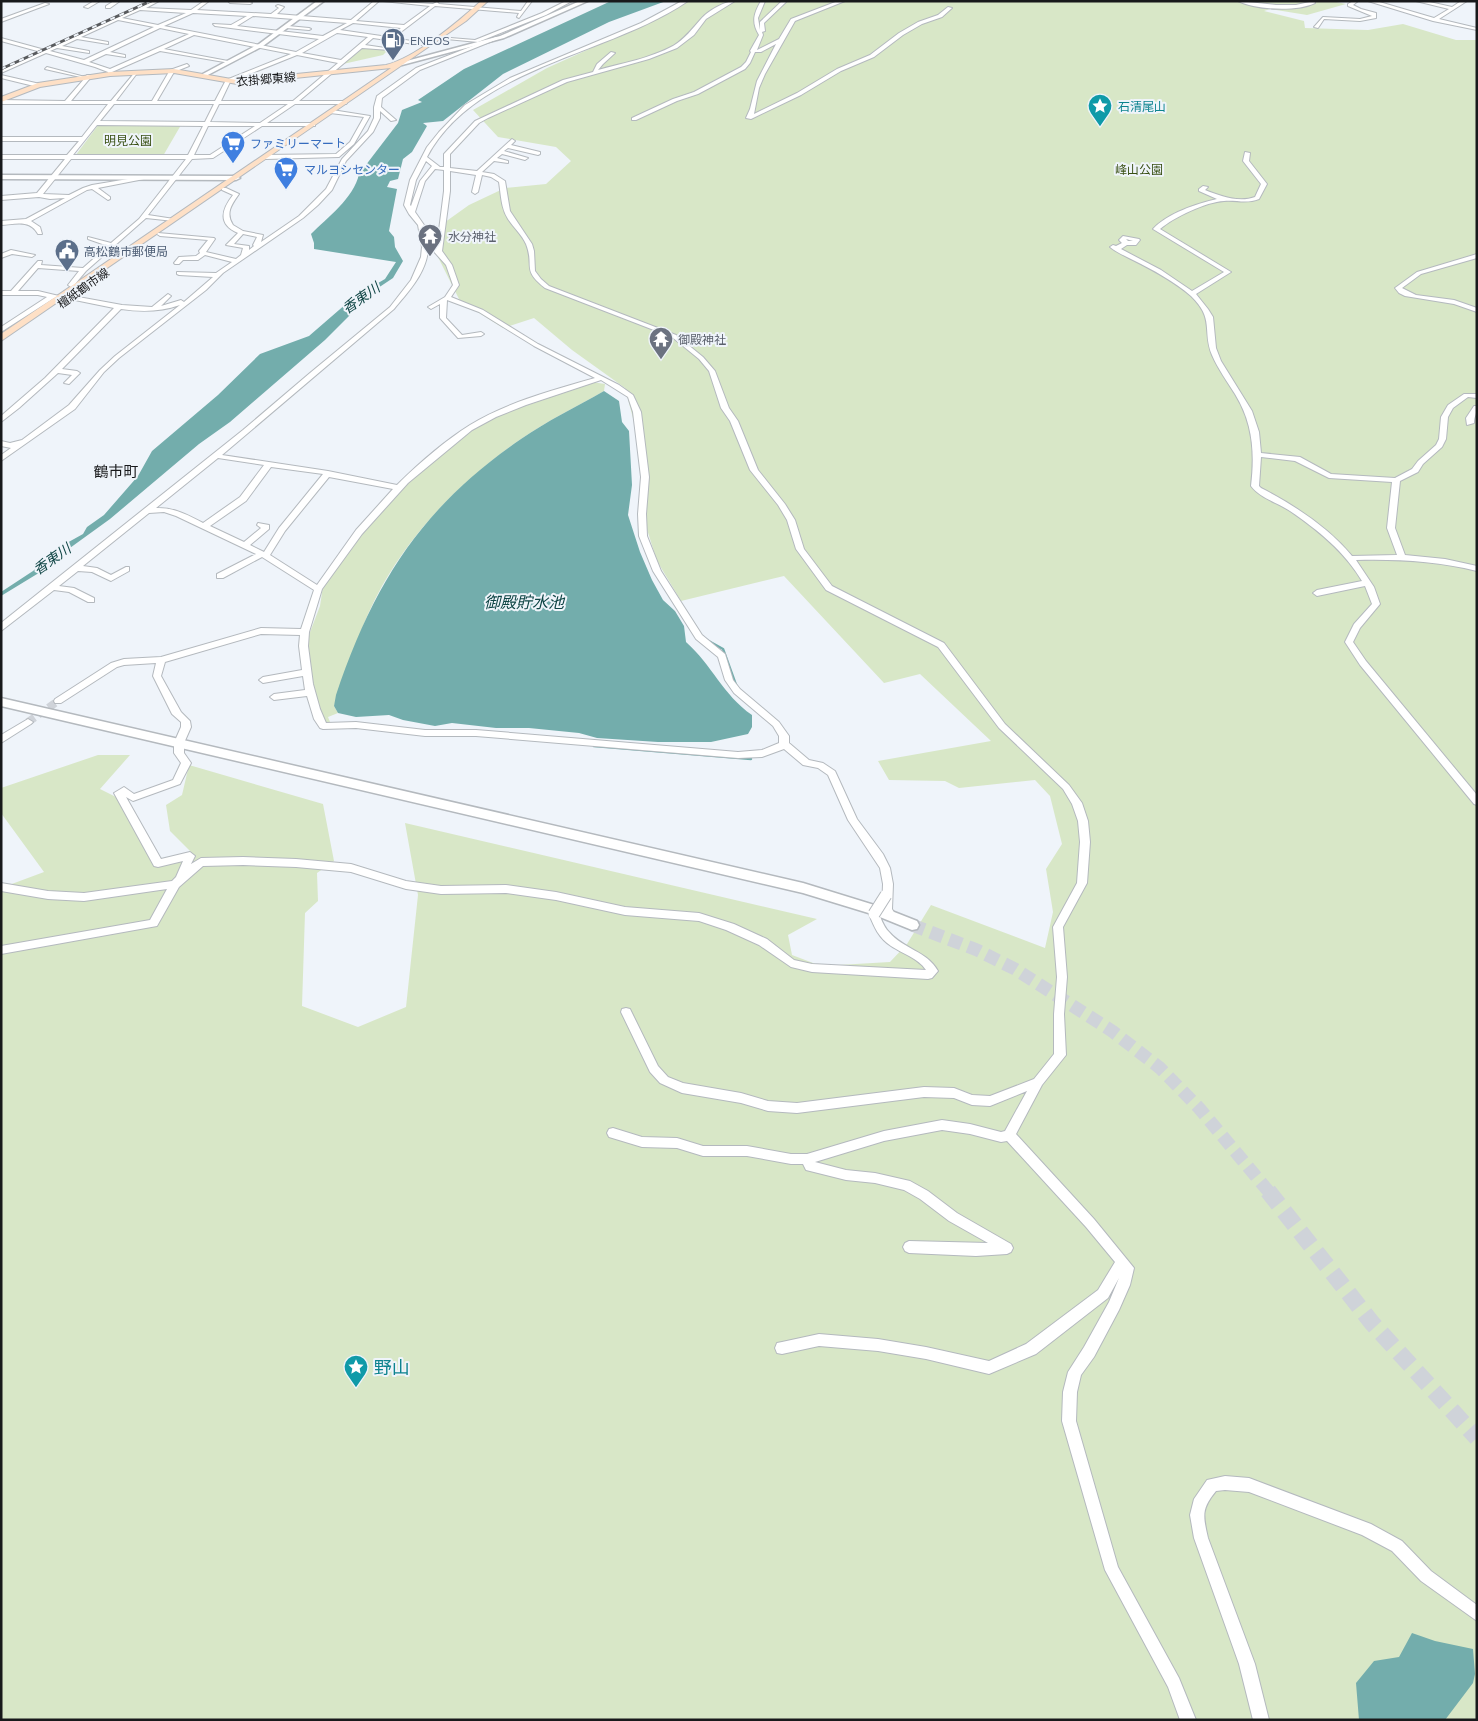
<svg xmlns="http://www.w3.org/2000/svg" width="1478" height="1721" font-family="Mulish,'Noto Sans JP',sans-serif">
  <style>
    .green { fill: #d8e7c7 }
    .water { fill: #73adac }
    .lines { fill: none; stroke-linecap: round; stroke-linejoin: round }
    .stream { stroke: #73adac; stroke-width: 2.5 }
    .minor-tunnel { stroke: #cfd3d9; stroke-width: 8; stroke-dasharray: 8 4.5; stroke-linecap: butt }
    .tertiary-tunnel-far1 { stroke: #cfd3d9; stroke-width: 13; stroke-dasharray: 13 7; stroke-linecap: butt }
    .tertiary-tunnel { stroke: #cfd3d9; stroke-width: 17; stroke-dasharray: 17 9; stroke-linecap: butt }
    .minor-casing { stroke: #b4b9be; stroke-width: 2 }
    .tertiary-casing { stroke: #b4b9be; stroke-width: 3 }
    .secondary-casing { stroke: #b4b9be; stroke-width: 2 }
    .minor { fill: #fff; fill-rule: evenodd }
    .tertiary { fill: #fff; fill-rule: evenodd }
    .secondary { fill: #fee0c6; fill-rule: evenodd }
    .rail-casing { stroke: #595b5e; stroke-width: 3 }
    .rail { stroke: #eff4fa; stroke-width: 2; stroke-dasharray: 5; stroke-linecap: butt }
    .minor-bridge-casing { stroke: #b4b9be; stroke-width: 13; stroke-linecap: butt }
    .minor-bridge { stroke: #fff; stroke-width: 11 }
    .labels { text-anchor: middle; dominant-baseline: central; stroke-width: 4; stroke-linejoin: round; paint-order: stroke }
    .far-service-label { font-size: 12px; fill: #4e5e75; stroke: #eff4fa; text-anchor: start }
    .far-street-label { font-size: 12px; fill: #18191b; stroke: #eff4fa }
    .far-culture-label { font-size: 12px; fill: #0d838f; stroke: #eff4fa; text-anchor: start }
    .far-park-label { font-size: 12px; fill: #384f12; stroke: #eff4fa }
    .far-shop-label { font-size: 12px; fill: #366cbe; stroke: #eff4fa; text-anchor: start }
    .far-worship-label { font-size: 12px; fill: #5b616d; stroke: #eff4fa; text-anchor: start }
    .far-water-label { font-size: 14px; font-style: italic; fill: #0f4545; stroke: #eff4fa }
    .far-quarter-label { font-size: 15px; fill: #18191b; stroke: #eff4fa }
    .water-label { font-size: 16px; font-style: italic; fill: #0f4545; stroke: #eff4fa }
    .near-culture-label { font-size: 18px; fill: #0d838f; stroke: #eff4fa; text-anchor: start }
  </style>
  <rect width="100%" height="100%" fill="#eff4fa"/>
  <path class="green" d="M679,1H1332L1346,4L1307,15L1270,9L1264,11L1304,21L1305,28L1368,30L1403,24L1456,40H1477V1720H1V888L44,872L1,813V788L98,755H130L100,789L116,797L156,864L191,852L170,831L166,805L182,795L189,765L323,804L334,861L317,873L318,901L305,913L302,1006L358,1027L406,1007L418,895L405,823L817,919L788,935L792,955L821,966L890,962L907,944L931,905L1045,948L1053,912L1046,869L1062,844L1050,796L1035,780L959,788L945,781L889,780L878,761L991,741L920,674L884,683L784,576L681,601L657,561L644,520L642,452L625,388L572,350L534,318L503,328L460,301L427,235L469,205L505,188L546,184L571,161L556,147L498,137L473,110L547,68L647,23Z
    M363,47L389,49L383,55L343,64Z
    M99,124L181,125L163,156H75Z
    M592,382L605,384L604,391C576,407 547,421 521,439C465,478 416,526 382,586C361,623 349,666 334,706L338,713L328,717L330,722L323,723L307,658V640L320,606L323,586L361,529L411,477L471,429L528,402Z"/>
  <path class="water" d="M611,1H666L609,22L503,74L443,121L423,123L427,126L412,152L403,159L398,179L390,181L387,187L397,189L389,231L394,237L395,247L403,261L393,278L375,290L325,340L230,422L199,444L110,519L45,566L42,571L1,596V592L33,571L46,559L57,555L65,544L83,534L87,527L104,515L138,476L152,451L218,395L260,354L309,336L354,297L385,279L396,262L314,249V243L311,234C327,218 354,198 359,174L398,123L402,110L422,102L418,100L464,69Z
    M604,391L619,401L622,422L629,431L632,485L628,515L640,552L652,580L663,600L675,611L684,626L686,642C712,665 723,695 752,715V727L748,734L711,742H658L597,738L579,733L529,728H496L452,723L435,726L403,720L389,715L356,717L338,713L334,706L336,695C374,582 422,507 521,439C547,421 576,407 604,391Z
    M1412,1633L1435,1641L1473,1649L1475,1674L1473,1683L1445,1720H1359L1356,1683L1374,1661L1399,1657Z"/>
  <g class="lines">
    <path class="stream" d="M705,639L723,649L736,685
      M594,746L751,759"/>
    <path class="minor-tunnel" d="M28,722L58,701"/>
    <path class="tertiary-tunnel-far1" d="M912,925L977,950L1015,969L1112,1031L1160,1068L1199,1108L1269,1192"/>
    <path class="tertiary-tunnel" d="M1268,1191L1372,1323L1477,1438"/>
    <defs>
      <path id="minor" d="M94,1H100L88,8L84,7Z
        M114,1H120L110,8H106V6Z
        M153,1H159L146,8L191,10L204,1H209L197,10L271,14L279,8L276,6L278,5L284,7L277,14L351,20L374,1H379L356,21L404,25L430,6L383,1L433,4L437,2L439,4L521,11L528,1H532L519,18L517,17L519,13L435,6L393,38L430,44L428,46L373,38L365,45L392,49L390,50L362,48L299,101H344L347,103L346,104H295L267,123H313L315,124V126H262L213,158L192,159L148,215L174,219V221L146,218L86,271L75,284L87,286V288L71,287L68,285L79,271L38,268L18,291H38L59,296L62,294L122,305L152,307L168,294L171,296L161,306L181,300L184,302L213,277L179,275L177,274V272L216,273L232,262L205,255L198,260H183L179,264H175L174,263L179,257L196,256L200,253L199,251L208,240L160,236L157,234L158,233L214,238L215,239L206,252L236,259L241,255L243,248L226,245L238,233C217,224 222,209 233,195L222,190V188H226L239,194C232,204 225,213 233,225L243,231L263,235L261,242L299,216L326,189L342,159L368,131L374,118V107L377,96L416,68L496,37L500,38L420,70L382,98L381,107L396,120L391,121L380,111V118L373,132L346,161L332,190L318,205L303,218L223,273L206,290L119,358L104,372L75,409L1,461V455L11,448L1,446V441L10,443L22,440L69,405L100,370L115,356L180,305C160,312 141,312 121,309L62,369L77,371L80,373L69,384L64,383L72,375L58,373L19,408L1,422V416L45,378L114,308L60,297L54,298L1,332V327L47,297L38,295H1V291H11L38,261H42L41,265L83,268L108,246L88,239V237L111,243L139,219L186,159H71L43,194L69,195L83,188L92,185L146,176L149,178L98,188L110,197V199L108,200L92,189L87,190L31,221L40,227L42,234H38C30,219 15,224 1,225V221L26,219L65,198L50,199L39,197L1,200V196L37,193L65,159H1V155H67L79,141H1V137H82L108,104H1V100L65,101L85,78L45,69L47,67L85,77L87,75H91V77L71,101H111L136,71L138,72L116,101H152L170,70L187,64L189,66L174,72L157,101H215L226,80L291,54L194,35L164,49L228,61L230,63L160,51L112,72L113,74L110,76L108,72L95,67L46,53L1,73V70L41,52L1,41V38L45,50ZM140,10L186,13L158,25L122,18ZM193,13L247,16L231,25L213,24L215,26L319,39L296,52L164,26ZM253,16L347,23L323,36L237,26ZM118,20L154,27L84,60L50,51L57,48L89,53V51L62,46L77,39L108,44V42L81,37ZM353,23L401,28L388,37L340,30ZM160,28L189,34L110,69L89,62L106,54L125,57V55L110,52ZM337,33L368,37L341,60L302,53ZM297,55L338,63L293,101H221L230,82ZM114,104H214L205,122L100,121ZM219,104H288L260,123L210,122ZM97,125L203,126L188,155H73ZM208,126H255L210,155H194ZM243,234L257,237L253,245L254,246L249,250V246L234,244Z
        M228,1L250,2L252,3L250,4L230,3Z
        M566,1H572L546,15L478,42L436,38L438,37L475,40L542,13Z
        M682,1H688C610,55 474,67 427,157L440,167H444V154L475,121L563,80L593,72L597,64L611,52L615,53L603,64L598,70C623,63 651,58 673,46C685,39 692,29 701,19C708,11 725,1 735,1L706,19L694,35L677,48L649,59L567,82L488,118L479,123L450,154V168L477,171L512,139L515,141L511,145L540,152V154L538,155L508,148L504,151L528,158L525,160L502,154L497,158L508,161V163L494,161L482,172L494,174L505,181L510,211L532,244L534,251L535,271L541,279L549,286L676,335L703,357L715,371L729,408L738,421L758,470L785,504L795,520L804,549L832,586L944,643L1005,724L1069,785L1082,803L1088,821L1090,842L1087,883L1063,927L1067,977L1064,1014L1066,1055L1042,1085L1016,1134L1094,1219L1134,1268L1130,1285L1119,1310L1094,1357L1081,1375L1077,1392L1076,1421L1118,1567L1179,1678L1196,1720H1180L1168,1687L1105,1570L1062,1421L1063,1392L1068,1372L1084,1347L1109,1302L1119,1278L1108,1298L1036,1354L989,1374L926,1359L878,1351L819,1346L782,1354L777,1353L775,1348L777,1343L782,1342L819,1334L878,1339L926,1347L989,1361L1026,1344L1098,1290L1115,1262L1086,1227L1007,1141L1001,1142L970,1134L942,1130L884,1141L815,1162L846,1170L875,1173L910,1181L928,1191L957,1213L1011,1244L1013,1248L1011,1252L1007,1254L976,1256L909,1253L905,1251L903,1247L905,1243L909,1241L988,1243L949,1221L920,1199L904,1190L875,1183L846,1180L806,1170L803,1164H791L747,1156H703L677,1148L642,1147L609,1137L607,1133L609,1129L613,1128L642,1137L677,1138L703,1146H747L791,1154H807L884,1131L942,1120L970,1124L1001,1132L1005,1131L1027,1091L990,1106L972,1105L954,1098L924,1097L797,1113L768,1111L741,1103L682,1093L660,1083L650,1072L621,1012L622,1009L626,1008L630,1009L658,1066L668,1077L683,1083L741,1093L768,1101L797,1103L924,1087L954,1088L972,1095L990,1096L1034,1079L1054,1054V1014L1057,977L1053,927L1077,883L1080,842L1078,821L1072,804L1063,789L999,728L938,647L826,590L796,549L787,520L778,505L750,470L730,421L721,408L709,371L699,359L672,337L545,288C521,269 535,267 526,244C522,235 514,228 508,219C501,208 501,195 499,182L491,177L482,175L478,192L475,194L472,192L476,175L450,171V191L442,251L452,265L459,285L451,297L483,310L538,344L619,385L633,395L641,412L649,477L646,514L647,536L661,571L702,635L725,654L733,680L740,689L779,722L789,736V743L809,760L823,763L835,771L857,819L883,854L890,868L893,884L892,909L896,916L895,919H887L882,910L883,884L880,868L848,820L828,775L818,768L803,765L784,749L762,757L738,758L476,736H425L356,728L323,729L320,728L314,719L307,696L274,700L270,697L274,694L305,690L303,676L263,683L259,680L263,677L302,670L299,646L300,635L261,634L165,662L161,676L181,712L190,721L191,727L184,743V753L191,763L180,784L133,801L126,797L161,859L190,852L195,856L191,864L201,858L243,857L296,859L351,864L406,881L441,886L506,885L556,892L625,907L699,913L734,924L767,939L794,960L812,964L926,970C918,958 903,954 891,946C879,938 874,927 869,914L870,911H878C881,918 883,926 889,932C903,949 927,951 938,971L932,978L928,979L812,972L791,967L759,945L726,930L699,921L625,915L556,900L506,893L441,894L406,889L351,872L296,867L243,865L203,866L179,887L157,926L1,954V946L150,920L167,889L84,901L48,899L1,891V883L48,891L84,893L172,881L176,877L183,861L158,867L154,866L114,793L124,787L134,794L173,780L181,763L174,753V743L181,727V722L172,714L153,676L156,663L124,665L117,667L61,703H55L54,701L55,699L111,663L124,659L161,657L261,628L301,629L314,590L262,557L223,578H217V574L256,554L176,516L164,512L149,513L83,566L97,568L111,575L126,567H129V571L111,581L92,572L78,571L59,586L74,588L94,598V602H88L69,592L54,590L1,631V623L243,430L310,373L390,307L411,280L421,257L422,247L418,225L409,214L404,205L410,180L427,147L439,132L465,105L510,78L641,23ZM426,161L432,166L420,181L411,206L410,205L416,180ZM435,169L444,170V191L437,246L426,238L424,225L415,212L425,181ZM428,245L446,265L453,285L445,297L428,307L431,309L440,304V318L458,338L481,336L484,334L481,332L462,335L446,318L447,300L479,312L534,346L595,378C553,390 508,402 470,425C446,440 417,465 397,485L328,471L222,455L394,309C409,291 429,270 428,245ZM601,380L628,397L633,412L641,477L638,514L639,536L653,571L696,639L718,657L725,680L734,693L773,726L779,736V743L762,750L738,752L476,730H425L356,722L326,723L320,709L313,684L308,646L309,632L322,589L362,534L408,483L472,430L496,417L526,405ZM218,458L264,465L240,497L203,523C188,515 173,507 156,508ZM271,467L323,474L279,528L264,552L250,545L269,529V525L258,523L257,525L261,528L244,542L210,526L246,501ZM329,477L393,489L356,530L317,585L270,555L285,531Z
        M761,1H765L758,18L760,30V22L782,1L786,2L764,23L765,31L762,32L763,35L757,50L779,39L791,19L838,1H845L795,21L765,74L759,88L754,114L797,93L837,69L870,55L899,33L918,22L938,15L948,7L952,8L942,17L922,24L903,35L874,57L841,71L801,95L751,119L746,118L750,109L757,81L776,44L761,52H755L750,63L745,69L698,94L677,101L636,120H632V118L673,99L694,92L741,67L746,62L751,52L750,51L759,35C751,22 754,13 761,1Z
        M1238,1L1276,5H1296L1314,1L1315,3C1297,12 1257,10 1238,1Z
        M1353,1H1358L1353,5L1361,9L1376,13V18L1360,21L1324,19L1318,28L1314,27L1323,17L1360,19L1372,16L1348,6V4Z
        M1368,1H1376L1434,18L1449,9L1416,1H1425L1452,7L1461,1H1467L1439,19L1477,28V30L1433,21Z
        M45,3L49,4L1,22V19Z
        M288,26L309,28L311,29L309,30L286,28Z
        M1,75L40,84L41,85L38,87L1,78Z
        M332,110L370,116L354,144L339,157L266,159L263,157L266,155L336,154L350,142L364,117L330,113L329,112Z
        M1245,152L1250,153L1249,161L1267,184L1259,199C1247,204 1237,200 1224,201C1206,202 1174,217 1160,229L1231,272L1196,294L1208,309L1213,317L1216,348L1221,361L1252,411L1259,432L1261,453L1300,457L1331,474L1395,478L1412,469L1418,461L1436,445L1439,439L1441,417L1448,405L1464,394H1477V398L1468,397L1453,408L1448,417L1446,439L1442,447L1423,464L1418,472L1400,481L1395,528L1405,555L1445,559L1477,566V571C1437,561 1397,559 1356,560L1374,587L1380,604L1360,628L1353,642L1366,661L1477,795V805L1474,804L1360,665L1345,642L1354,624L1372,604L1365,586L1317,596L1313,593L1317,590L1362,581C1345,552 1318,530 1290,511C1278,503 1260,498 1251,486C1255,453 1253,423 1235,394C1227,381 1218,369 1212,355C1202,331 1215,319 1191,296C1174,281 1153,270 1133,260C1125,256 1116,252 1110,247L1113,245L1116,246L1122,243L1119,240L1123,236L1139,239L1140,240L1136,245H1127L1121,249L1161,270L1192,291L1224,272L1153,229C1168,213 1196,204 1217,199L1199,191V189L1203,186L1208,187L1205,190C1220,196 1239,203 1255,197L1261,184L1243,161ZM1126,239L1133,241H1128ZM1261,457L1295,461L1329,478L1392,482L1387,528L1397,555L1352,556C1328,527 1294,505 1261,488L1259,486Z
        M11,250L35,255L32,257L12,254L1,258V254Z
        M1477,254V258L1421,274L1402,288L1416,295L1454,300L1477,308V312L1454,304L1405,296L1399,293L1395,288L1417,272Z
        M1474,406H1477C1477,413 1474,417 1474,423L1467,425L1466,418Z
        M28,719L33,722L31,724L1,743V735Z
        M1225,1476L1249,1478L1371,1524L1402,1541L1431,1571L1477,1605V1621L1421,1581L1392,1551L1362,1535L1249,1492L1225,1490L1216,1491C1201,1509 1203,1516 1208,1538L1255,1664L1269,1720H1253L1239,1664L1194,1538L1190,1515L1194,1499L1207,1480Z"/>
      <path id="tertiary" d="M317,1H324L263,46L204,77L199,76L259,44Z
        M580,1H588L504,38L402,65L399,63L500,36Z
        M1,175L236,176L240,178L236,180L1,179Z
        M1,698L803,883L884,908L917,921L919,925L917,929L912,930L875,915L803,893L1,706Z"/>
      <path id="secondary" d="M481,1H488L466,21L1,341V334L391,68L237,84L174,73L110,76L40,87L1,102V97L38,83L110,72L174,69L237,80L386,65C415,58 458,22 481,1Z"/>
    </defs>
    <use href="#minor" class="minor-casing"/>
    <use href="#tertiary" class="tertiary-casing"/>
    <use href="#secondary" class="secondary-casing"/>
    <use href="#minor" class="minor"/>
    <use href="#tertiary" class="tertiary"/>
    <use href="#secondary" class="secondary"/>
    <defs>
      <path id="rail" d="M1,69L151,1"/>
    </defs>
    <use href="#rail" class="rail-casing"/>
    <use href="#rail" class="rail"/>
    <defs>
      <path id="minor-bridge" d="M874,914L886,895"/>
    </defs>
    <use href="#minor-bridge" class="minor-bridge-casing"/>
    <use href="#minor-bridge" class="minor-bridge"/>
  </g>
  <defs>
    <symbol id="fuel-pin" viewBox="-11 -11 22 30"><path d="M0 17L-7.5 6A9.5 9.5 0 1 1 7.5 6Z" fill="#5c6f8a" stroke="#eff4fa"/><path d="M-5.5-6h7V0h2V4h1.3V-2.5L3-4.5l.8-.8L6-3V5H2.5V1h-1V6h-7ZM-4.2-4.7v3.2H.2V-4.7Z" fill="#fff"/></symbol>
    <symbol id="sight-pin" viewBox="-11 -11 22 30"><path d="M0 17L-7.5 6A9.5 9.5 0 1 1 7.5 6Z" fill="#0f9aa8" stroke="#eff4fa"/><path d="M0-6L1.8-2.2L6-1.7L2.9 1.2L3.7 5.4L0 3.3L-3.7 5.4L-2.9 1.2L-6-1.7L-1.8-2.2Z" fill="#fff"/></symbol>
    <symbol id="supermarket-pin" viewBox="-11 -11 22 30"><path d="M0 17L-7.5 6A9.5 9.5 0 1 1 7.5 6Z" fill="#3f7fe0" stroke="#eff4fa"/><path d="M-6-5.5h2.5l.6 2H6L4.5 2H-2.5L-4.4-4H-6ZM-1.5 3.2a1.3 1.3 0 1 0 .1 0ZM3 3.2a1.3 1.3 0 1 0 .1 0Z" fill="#fff"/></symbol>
    <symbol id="temple-pin" viewBox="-11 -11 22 30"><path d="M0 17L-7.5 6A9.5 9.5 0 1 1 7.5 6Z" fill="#6b7280" stroke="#eff4fa"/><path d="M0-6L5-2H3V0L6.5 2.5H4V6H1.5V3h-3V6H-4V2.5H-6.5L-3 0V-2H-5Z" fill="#fff"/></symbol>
    <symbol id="civic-pin" viewBox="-11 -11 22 30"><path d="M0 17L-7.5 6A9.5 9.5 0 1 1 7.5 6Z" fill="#5c6f8a" stroke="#eff4fa"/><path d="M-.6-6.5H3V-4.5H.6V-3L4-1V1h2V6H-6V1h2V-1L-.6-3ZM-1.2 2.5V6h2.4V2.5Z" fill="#fff"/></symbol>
  </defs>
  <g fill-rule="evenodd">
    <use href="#fuel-pin" x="379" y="26" width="28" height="38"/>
    <use href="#sight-pin" x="1086" y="92" width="28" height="38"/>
    <use href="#supermarket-pin" x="219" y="129" width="28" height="38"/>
    <use href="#supermarket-pin" x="272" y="155" width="28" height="38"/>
    <use href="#temple-pin" x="416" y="222" width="28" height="38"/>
    <use href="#civic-pin" x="53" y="237" width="28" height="38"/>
    <use href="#temple-pin" x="647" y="325" width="28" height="38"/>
    <use href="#sight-pin" x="342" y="1353" width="28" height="38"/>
  </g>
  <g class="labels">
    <g class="far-service-label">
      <text x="410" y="40">ENEOS</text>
      <text x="84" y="251">高松鶴市郵便局</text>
    </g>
    <g class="far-street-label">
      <text transform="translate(266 79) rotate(-5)">衣掛郷東線</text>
      <text transform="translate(83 288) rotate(-35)">檀紙鶴市線</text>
    </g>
    <g class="far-culture-label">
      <text x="1118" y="106">石清尾山</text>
    </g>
    <g class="far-park-label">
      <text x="128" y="140">明見公園</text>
      <text x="1139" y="169">峰山公園</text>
    </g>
    <g class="far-shop-label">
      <text x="250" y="143">ファミリーマート</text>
      <text x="304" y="169">マルヨシセンター</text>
    </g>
    <g class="far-worship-label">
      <text x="448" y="236">水分神社</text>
      <text x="678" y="339">御殿神社</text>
    </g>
    <g class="far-water-label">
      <text transform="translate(361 298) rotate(-35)">香東川</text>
      <text transform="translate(52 559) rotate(-35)">香東川</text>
    </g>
    <g class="far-quarter-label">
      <text x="116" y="471">鶴市町</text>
    </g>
    <g class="water-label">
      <text x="524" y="602">御殿貯水池</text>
    </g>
    <g class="near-culture-label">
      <text x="374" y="1367">野山</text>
    </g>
  </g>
  <rect width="1478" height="1721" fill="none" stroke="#18191b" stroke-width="5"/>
</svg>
